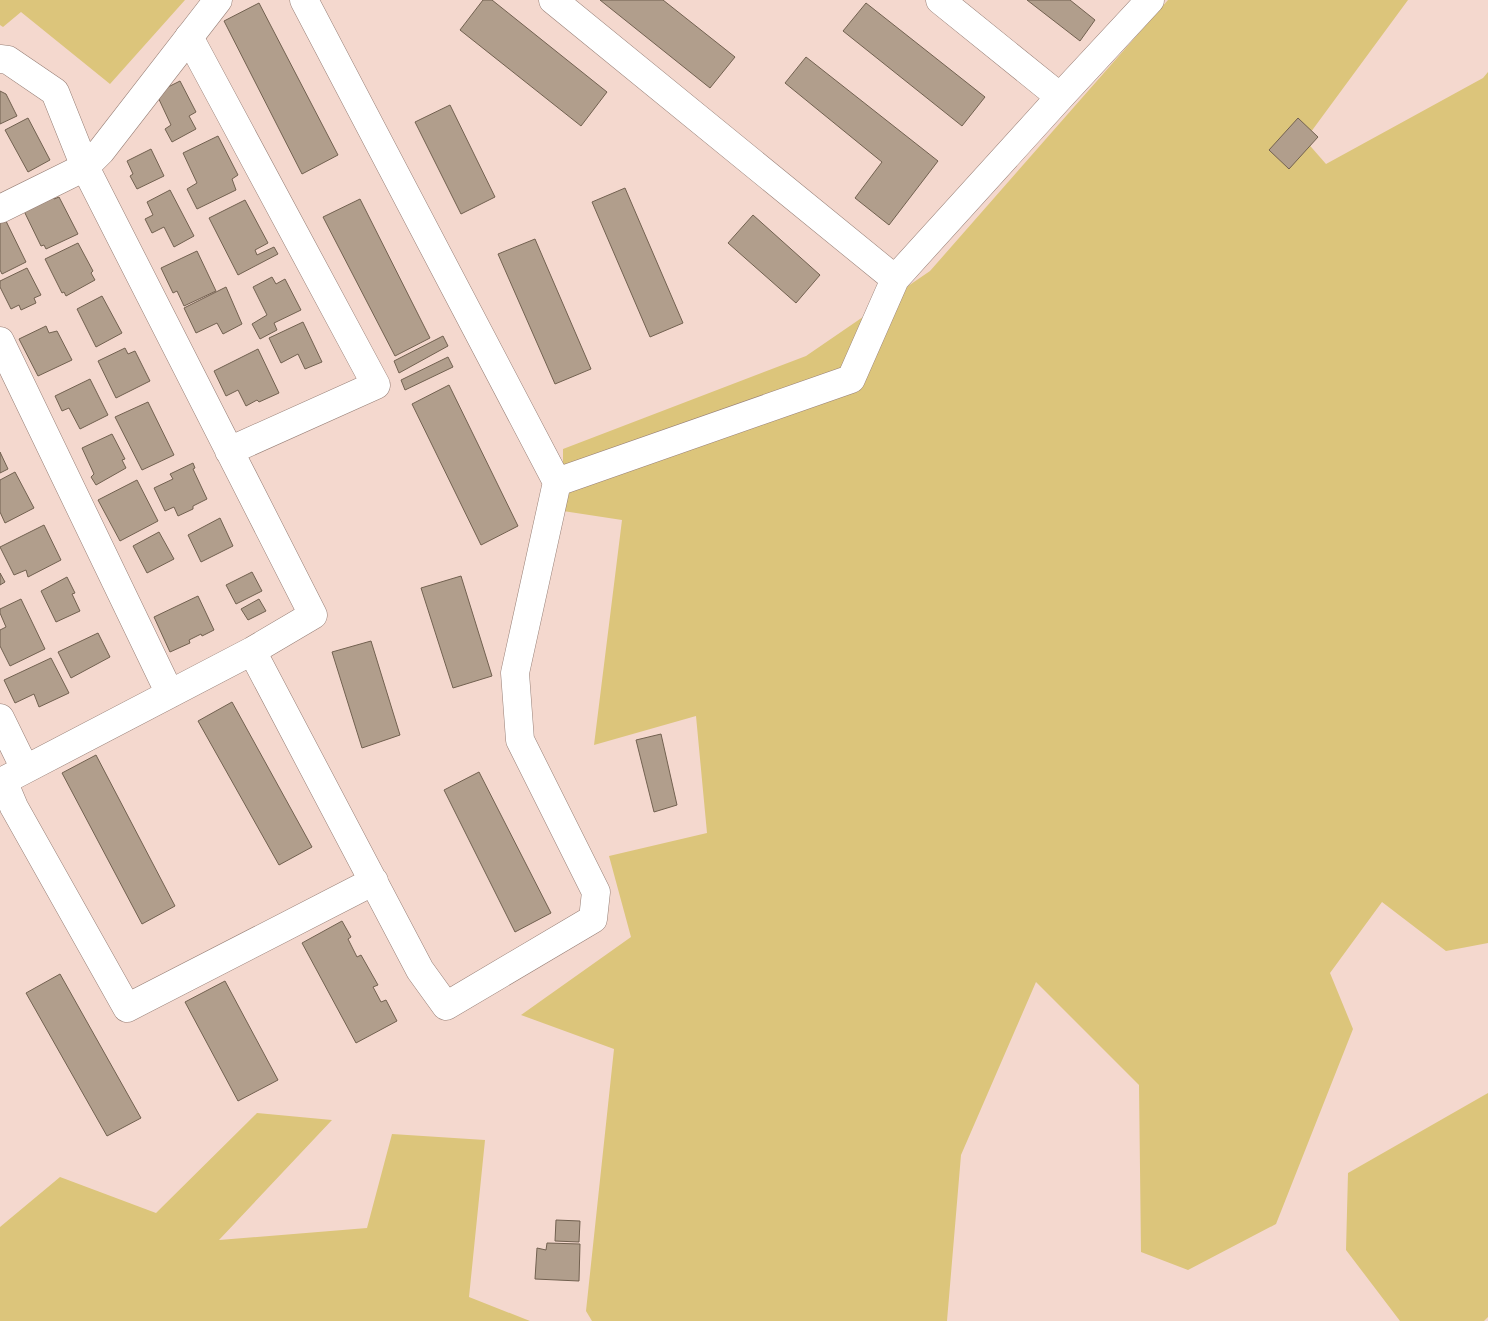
<svg xmlns="http://www.w3.org/2000/svg" width="1488" height="1321" font-family="Jost,sans-serif">
  <style>
    .green { fill: #dcc57b }
    .building { fill: #b19e8c; stroke: #726150 }
    .lines { fill: none; stroke-linecap: round; stroke-linejoin: round }
    .minor-casing { stroke: #977f76; stroke-width: 29 }
    .tertiary-casing { stroke: #977f76; stroke-width: 29 }
    .minor { stroke: #fff; stroke-width: 28 }
    .tertiary { stroke: #fff; stroke-width: 28 }
  </style>
  <rect width="100%" height="100%" fill="#f4d8ce"/>
  <path class="green" d="M0,0H185L110,84L21,12L3,27L0,25Z
    M1168,0H1408L1305,140L1326,164L1483,78L1488,72V943L1446,951L1382,902L1330,973L1353,1029L1276,1224L1188,1270L1141,1252L1139,1085L1036,982L961,1155L947,1321H592L586,1311L614,1049L521,1015L631,937L609,856L707,833L696,716L594,745L622,520L563,511V449L806,356L930,271Z
    M1488,1093V1317L1484,1321H1400L1346,1250L1348,1173Z
    M257,1113L332,1120L219,1240L367,1228L392,1134L485,1140L469,1297L530,1321H0V1227L60,1177L156,1213Z"/>
  <path class="building" d="M483,0H492L607,92L581,126L460,30Z
    M600,0H663L735,57L710,88Z
    M1027,0H1070L1095,20L1080,41Z
    M259,3L338,155L302,174L224,21Z
    M866,3L985,97L962,126L843,31Z
    M806,57L938,161L889,225L855,198L882,162L785,83Z
    M180,81L196,112L189,116L196,129L172,142L165,129L171,125L156,93Z
    M0,91L6,94L17,116L0,124Z
    M450,105L495,197L461,214L415,122Z
    M28,118L50,160L28,172L5,130Z
    M1298,118L1318,137L1289,169L1269,150Z
    M218,136L238,175L232,179L236,190L197,209L187,189L197,183L183,153Z
    M151,149L164,176L137,189L130,176L133,174L127,161Z
    M625,188L683,323L650,337L592,202Z
    M170,190L194,236L174,247L164,227L152,233L145,219L153,215L147,202Z
    M52,195L54,199L59,197L78,234L46,249L44,245L41,246L23,209Z
    M360,199L430,338L395,356L323,217Z
    M245,200L268,243L255,250L257,255L274,247L278,254L238,275L209,218Z
    M753,215L820,275L796,303L728,243Z
    M4,217L26,262L2,274L0,270V220Z
    M535,239L591,369L555,384L498,254Z
    M78,243L93,271L91,273L95,280L66,296L64,292L62,293L45,259Z
    M197,251L216,291L184,306L177,291L173,293L161,268Z
    M27,268L41,295L34,298L36,303L21,310L19,305L11,309L0,287V281Z
    M272,277L276,284L285,279L301,310L274,323L277,330L260,339L252,324L267,315L253,287Z
    M226,287L242,324L223,334L217,323L196,333L184,308Z
    M102,296L122,333L96,347L77,309Z
    M303,322L322,362L305,369L298,354L281,363L269,338Z
    M46,326L49,333L57,331L72,360L38,376L19,339Z
    M443,336L448,346L399,373L394,361Z
    M125,348L128,354L135,351L150,381L116,398L98,361Z
    M258,349L279,393L259,402L257,400L246,406L238,390L226,396L214,371Z
    M448,357L453,367L405,390L401,380Z
    M90,379L108,415L80,429L69,408L62,411L55,396Z
    M449,385L518,526L481,545L412,404Z
    M148,402L174,455L142,470L115,417Z
    M112,434L125,459L122,460L126,468L96,485L91,477L94,474L82,448Z
    M0,452L8,469L0,473Z
    M193,463L195,468L193,469L207,499L193,506V509L178,516L174,507L165,511L154,488L173,479L170,474Z
    M15,472L34,508L5,523L0,512V480Z
    M137,480L158,521L120,541L98,500Z
    M220,518L233,546L201,562L188,535Z
    M44,525L61,560L28,577L26,570L14,575L0,547Z
    M159,532L174,559L147,573L133,546Z
    M252,572L262,591L236,604L226,585Z
    M0,573L5,582L0,585Z
    M461,576L492,676L453,688L421,588Z
    M67,577L75,593L72,594L80,611L56,622L41,591Z
    M198,596L214,630L202,636L201,634L189,640L190,643L170,652L154,617Z
    M21,599L45,649L10,666L0,646V630L6,627L0,613V609Z
    M259,599L266,611L248,620L241,609Z
    M98,633L110,657L71,678L58,652Z
    M371,641L400,735L362,748L332,652Z
    M51,658L69,693L39,707L34,694L15,703L4,680Z
    M232,702L312,847L279,865L198,721Z
    M661,734L677,805L654,812L636,740Z
    M96,755L175,906L142,924L62,773Z
    M479,772L551,913L515,932L444,790Z
    M342,921L351,937L348,939L357,957L361,955L378,985L373,987L381,1002L386,1000L397,1021L356,1043L302,943Z
    M60,974L141,1118L107,1136L26,993Z
    M225,981L278,1080L238,1101L185,1002Z
    M556,1220L580,1221L579,1242L555,1241Z
    M547,1243L580,1244L579,1281L535,1279L537,1248L546,1250Z"/>
  <g class="lines">
    <defs>
      <path id="minor" d="M553,0L895,279
        M940,0L1060,97
        M189,37L376,385L229,451
        M0,59L8,60L55,92L85,167L313,615L252,651L3,781
        M0,341L170,694
        M557,482L851,379L895,279L1060,97L1150,0
        M252,651L420,970L446,1006L593,919L596,892L520,740L515,673L557,482L304,0
        M0,718L25,769
        M0,782L3,781L14,807L127,1008L374,881"/>
      <path id="tertiary" d="M0,209L85,167L101,151L218,0"/>
    </defs>
    <use href="#minor" class="minor-casing"/>
    <use href="#tertiary" class="tertiary-casing"/>
    <use href="#minor" class="minor"/>
    <use href="#tertiary" class="tertiary"/>
  </g>
</svg>
